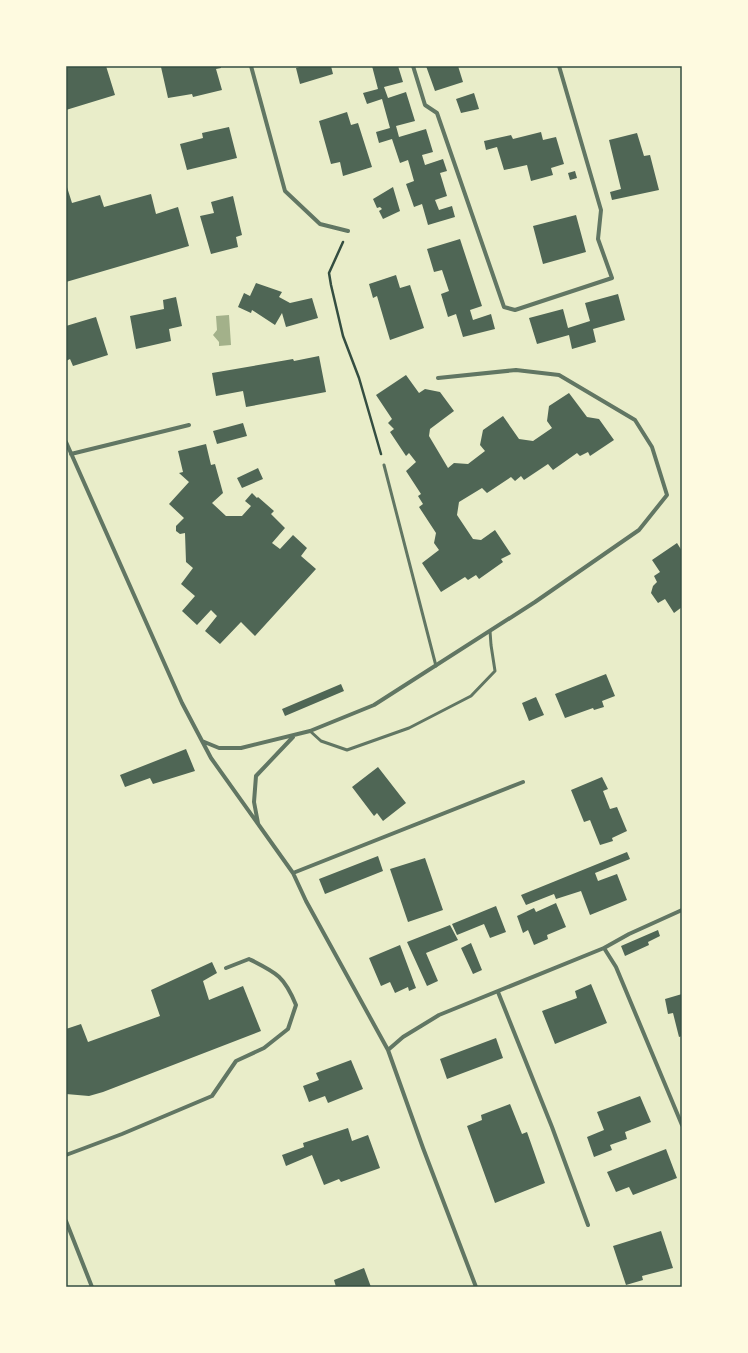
<svg xmlns="http://www.w3.org/2000/svg" width="748" height="1353" font-family="Ubuntu,sans-serif">
  <style>
    .water { fill: #a3b18a }
    .building { fill: #4f6655 }
    .lines { fill: none; stroke-linecap: round; stroke-linejoin: round }
    .path { stroke: #344e41; stroke-width: 2.5 }
    .service { stroke: #617663; stroke-width: 3 }
    .minor { stroke: #617663; stroke-width: 4 }
    .neatline { fill: none; stroke: #344e41; stroke-width: 1.5 }
  </style>
  <rect width="100%" height="100%" fill="#e9edc9"/>
  <path class="water" d="M229,315L231,345L219,346V342L213,335L217,330L216,316Z"/>
  <path class="building" d="M66,66H106L115,95L66,110Z
    M165,66H221V68L216,69L222,90L193,97L192,94L168,98L161,67Z
    M303,66H331L333,74L300,84L296,68Z
    M372,66H398L403,82L384,87L388,98L406,92L415,121L396,126L399,137L426,129L433,152L422,155L425,165L443,159L447,171L440,173L447,196L435,200L439,210L452,206L455,217L428,225L422,204L414,207L406,184L414,181L408,160L400,163L392,139L379,143L376,132L390,128L382,99L367,104L363,93L378,89Z
    M426,66H458L463,82L435,91Z
    M474,93L479,109L461,113L456,99Z
    M347,112L351,125L358,123L372,167L343,176L340,162L331,164L319,121Z
    M229,127L237,158L187,170L180,144L203,138L202,133Z
    M541,132L543,140L556,137L564,164L551,168L553,175L531,181L527,165L504,170L497,147L486,150L484,141L511,135L513,139Z
    M637,133L644,156L650,155L659,190L612,200L610,192L621,189L609,140Z
    M575,171L577,178L570,180L568,173Z
    M66,184L72,203L100,195L104,207L151,194L156,214L178,207L189,246L66,282Z
    M393,187L400,211L383,219L379,211L382,209L380,207L377,208L373,199Z
    M233,196L242,235L236,237L238,247L211,254L200,216L214,213L211,202Z
    M576,215L586,252L543,264L533,226Z
    M460,239L482,306L470,310L473,320L491,314L495,329L463,337L456,314L448,317L441,294L449,291L442,270L434,272L427,249Z
    M396,275L400,288L410,285L424,328L390,340L377,296L373,298L369,284Z
    M256,283L282,292L279,297L290,303L312,298L318,318L286,327L282,313L275,325L252,310L251,313L238,307L244,293L250,296Z
    M618,294L625,320L593,329L596,342L572,349L569,335L537,344L529,318L563,309L568,328L590,321L585,303Z
    M176,297L182,326L169,329L171,341L136,349L130,316L164,309L163,300Z
    M96,317L108,355L73,366L70,359L66,361V326Z
    M319,356L326,392L246,407L243,391L216,396L212,373L293,359L294,361Z
    M406,375L419,393L425,389L440,392L454,411L430,429L429,436L448,468L454,463L468,464L485,451L480,445L483,430L503,416L519,439L533,441L552,428L547,421L549,406L569,393L587,417L599,419L614,440L590,456L588,452L580,456L577,453L553,470L548,464L524,480L521,476L515,481L511,477L487,493L482,488L459,502L457,515L473,539L481,540L495,530L511,554L501,559L503,562L479,579L476,575L468,580L465,577L441,592L422,563L439,550L434,543L436,533L419,507L423,504L418,496L421,494L406,471L416,462L409,453L406,456L390,432L394,429L388,423L392,419L376,395Z
    M243,423L247,436L217,444L213,431Z
    M206,444L211,465L215,464L223,493L212,503L226,516H242L251,506L245,501L252,493L257,498L258,497L274,511L271,514L285,528L272,543L280,549L293,535L307,548L301,556L316,569L255,636L241,622L220,644L205,631L217,616L211,610L197,625L182,611L195,596L181,584L193,568L186,562L185,533L180,534L176,531V526L184,518L169,504L189,482L179,473L183,472L178,451Z
    M258,468L263,479L242,488L237,478Z
    M677,543L682,551V607L674,613L665,599L658,603L651,593L653,586L657,582L654,576L660,572L652,560Z
    M606,674L615,696L602,701L604,707L594,710L593,708L565,718L555,694Z
    M341,684L344,691L285,716L282,709Z
    M536,697L544,715L529,721L522,703Z
    M186,749L195,771L153,784L150,778L125,787L120,775Z
    M378,767L406,803L383,821L377,813L374,816L352,787Z
    M602,777L608,789L603,791L610,809L617,807L627,831L612,838L613,841L600,845L590,820L584,822L571,790Z
    M627,852L630,859L595,873L598,881L617,874L627,900L590,915L581,891L556,899L554,894L526,905L521,895Z
    M378,856L383,871L325,894L319,879Z
    M425,858L443,910L408,922L390,869Z
    M556,903L566,927L547,935L548,939L534,945L528,930L523,933L517,916L534,908L536,912Z
    M496,906L506,932L490,938L484,924L457,935L452,924Z
    M450,925L458,940L426,953L438,981L427,986L407,942Z
    M658,930L660,936L648,942L649,945L625,956L621,946Z
    M471,943L482,970L473,974L461,948Z
    M400,945L416,988L409,991L408,987L395,993L390,982L381,986L369,958Z
    M212,962L217,973L203,981L209,1000L243,986L261,1031L103,1092L89,1096L66,1094V1029L81,1024L88,1042L160,1016L151,990Z
    M591,984L607,1023L555,1044L542,1011L577,998L575,991Z
    M682,994V1036L679,1037L673,1013L668,1014L665,999Z
    M496,1038L503,1058L447,1079L440,1059Z
    M351,1060L363,1089L328,1103L325,1096L309,1102L303,1086L319,1080L316,1073Z
    M640,1096L651,1122L625,1132L627,1139L610,1145L612,1150L594,1157L587,1137L604,1130L597,1112Z
    M510,1104L522,1134L527,1132L545,1183L495,1203L467,1126L482,1120L481,1115Z
    M348,1128L352,1141L368,1135L380,1168L341,1182L339,1179L324,1185L312,1155L286,1166L282,1155L304,1147L303,1143Z
    M666,1149L677,1178L633,1195L629,1187L616,1192L607,1172Z
    M661,1231L673,1268L642,1276L643,1280L626,1285L613,1246Z
    M364,1268L371,1287H336L334,1280Z"/>
  <g class="lines">
    <path class="path" d="M343,242L329,273L331,285L343,336L359,378L381,454"/>
    <path class="service" d="M384,465L436,666
      M310,731L321,741L347,750L409,728L471,696L495,671L491,645L490,631"/>
    <path class="minor" d="M251,66L285,191L320,224L348,231
      M413,66L425,105L437,113L504,307L515,310L612,278L598,239L601,210L559,66
      M66,442L182,703L211,758L293,873L306,901L388,1050L423,1148L476,1287
      M71,454L189,425
      M202,741L219,748H241L310,731L374,705L535,602L639,530L667,495L652,447L635,420L559,375L516,370L438,378
      M258,823L254,802L256,776L293,737
      M293,873L523,782
      M604,948L616,967L682,1125
      M498,992L552,1127L588,1225
      M388,1050L403,1037L439,1015L604,948L629,934L682,910
      M66,1155L122,1134L212,1096L236,1061L264,1048L288,1029L296,1005C284,976 277,973 249,959L226,968
      M66,1221L92,1287"/>
  </g>
  <rect width="748" height="1353" fill="none" stroke="#fefae0" stroke-width="134"/>
  <rect x="67" y="67" width="614" height="1219" class="neatline"/>
</svg>
